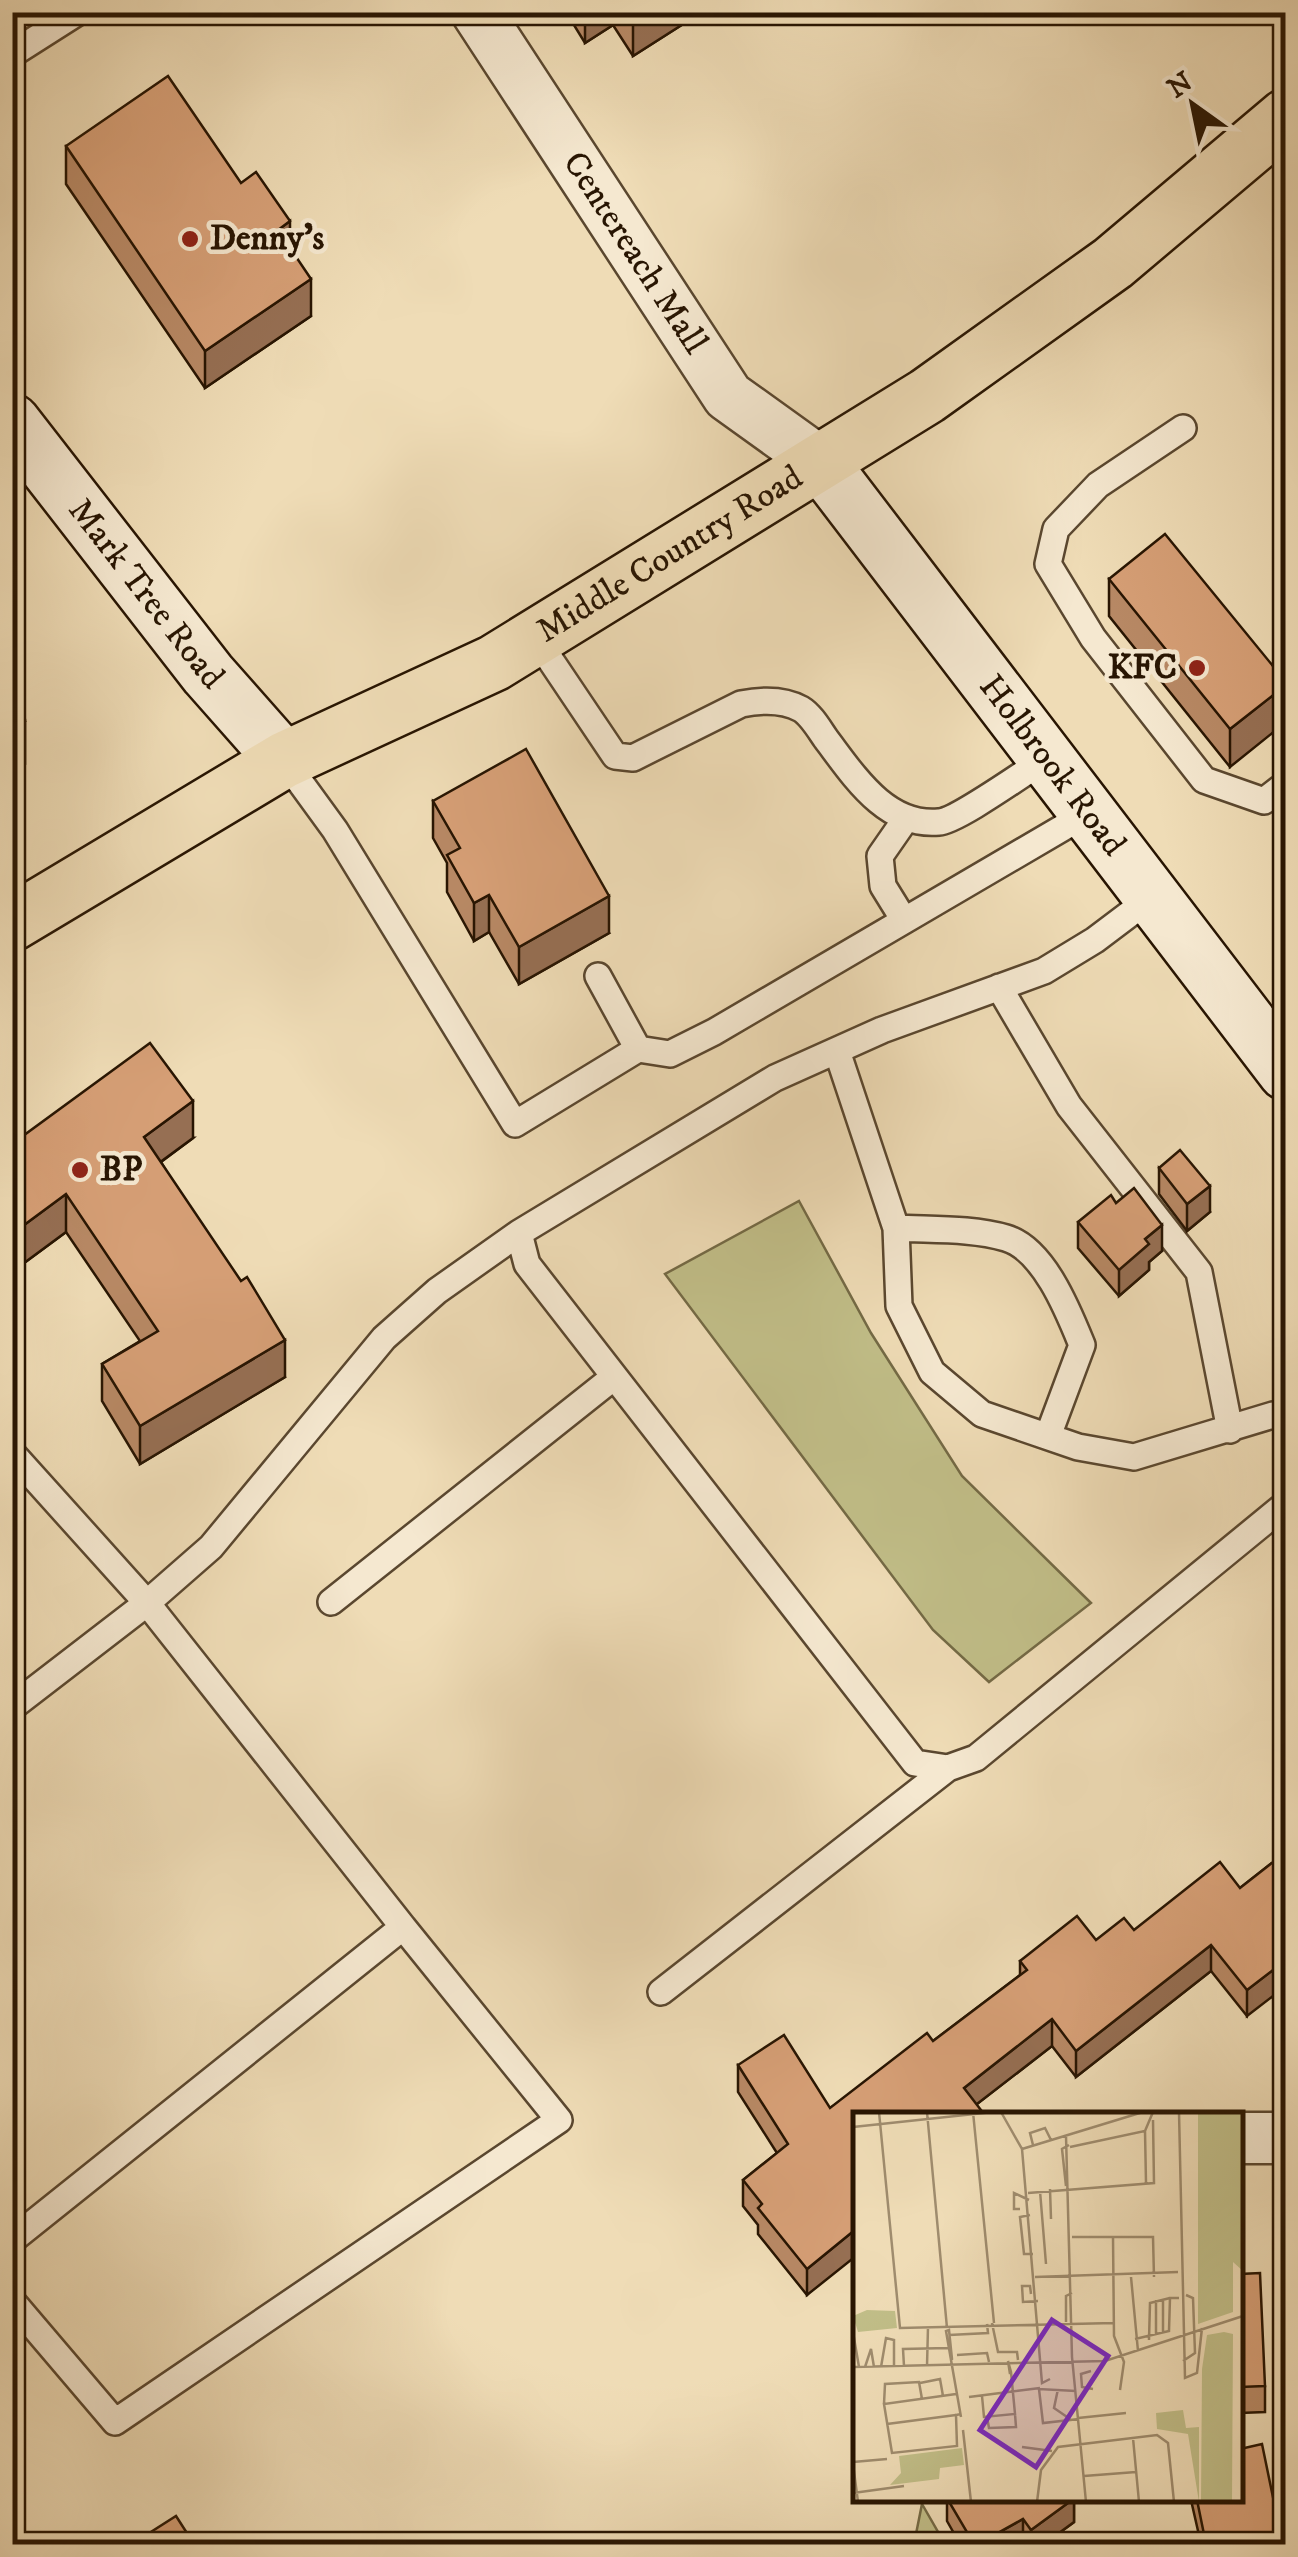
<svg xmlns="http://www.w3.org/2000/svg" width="1298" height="2557" font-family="'IM FELL DW Pica',serif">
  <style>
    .green { fill: #c1be88; stroke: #746a45; stroke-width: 2.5 }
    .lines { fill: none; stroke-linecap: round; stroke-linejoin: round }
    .lane-casing { stroke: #5a472f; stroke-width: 30 }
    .street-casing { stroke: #5a472f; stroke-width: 55 }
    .secondary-casing { stroke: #281502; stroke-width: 60 }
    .primary-casing { stroke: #281502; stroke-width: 60 }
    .lane { stroke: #f5e8d0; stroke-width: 25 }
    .street { stroke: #f5e8d0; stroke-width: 50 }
    .secondary { stroke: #f5e8d0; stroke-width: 55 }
    .primary { stroke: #efdcb6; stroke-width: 55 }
    .wall { fill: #b88965; stroke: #281502; stroke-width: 2.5 }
    .shaded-wall { fill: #966f53; stroke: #281502; stroke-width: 2.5 }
    .building { fill: #d69f76; stroke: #281502; stroke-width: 2.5 }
    .poi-dot { fill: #8f2418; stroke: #f5e8d0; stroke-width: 4 }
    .labels { text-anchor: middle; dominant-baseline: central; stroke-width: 9; stroke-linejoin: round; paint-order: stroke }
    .poi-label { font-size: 35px; font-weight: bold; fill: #281502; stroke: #f5e8d0; text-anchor: start }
    .street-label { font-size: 35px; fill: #281502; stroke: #f5e8d0 }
    .inset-road { fill: none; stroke: #9f8c6e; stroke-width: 2.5 }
    .view { fill: #7b2cbf; fill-opacity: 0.15; stroke: #7b2cbf; stroke-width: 5 }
    .inset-edge { fill: none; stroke: #281502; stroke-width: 5 }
  </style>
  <rect width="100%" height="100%" fill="#efdcb6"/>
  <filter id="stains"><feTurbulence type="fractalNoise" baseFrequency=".002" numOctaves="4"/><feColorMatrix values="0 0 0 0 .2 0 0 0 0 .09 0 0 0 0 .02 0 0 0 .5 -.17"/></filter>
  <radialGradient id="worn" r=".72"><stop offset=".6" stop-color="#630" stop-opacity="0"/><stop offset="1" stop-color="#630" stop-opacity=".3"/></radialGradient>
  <path class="green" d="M799,1201L871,1333L962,1476L1091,1603L989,1682L933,1630L665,1274Z
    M922,2504L945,2544H914Z"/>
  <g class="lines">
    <defs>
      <path id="lane" d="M12,54L78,12
        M1183,428L1098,485L1056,529L1048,564L1093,638L1204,780L1264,801L1286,784
        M535,637L615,756L633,758L741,704C761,700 783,699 801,709C811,715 819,729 826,739C854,776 886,827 939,822C957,821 1026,771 1046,759
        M284,760L335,830L515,1124L638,1049L598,976
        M1152,897L1095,940L1044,971L882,1030L775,1078L519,1233L527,1264L915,1763L948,1768L976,1758L1286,1504
        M904,920L883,886L880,856L905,820
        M999,987L1069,1106L1199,1272L1230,1430
        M638,1049L670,1054L714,1032L1088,813
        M837,1051L896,1228L899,1306L932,1372L982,1414L1078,1447L1134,1457L1273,1415L1286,1419
        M896,1228C932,1230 972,1228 1006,1238C1044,1249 1069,1313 1082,1345L1048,1436
        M12,1453L147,1603L403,1927L12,2240
        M331,1602L614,1377
        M12,1707L147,1603L211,1547L384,1338L437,1291L519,1233
        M661,1992L948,1768
        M12,2301L115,2422L559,2120L403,1927"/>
      <g id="street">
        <path id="s1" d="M477,12L728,396L820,462"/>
        <path d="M1240,2138H1286"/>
      </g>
      <g id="secondary">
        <path id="s2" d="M12,422L208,674L284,760"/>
        <path id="s3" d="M820,462L1286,1072"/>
      </g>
      <g id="primary">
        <path id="s4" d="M12,923L284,760L494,663L927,396L1113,263L1286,117"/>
      </g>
    </defs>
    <use href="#lane" class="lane-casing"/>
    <use href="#street" class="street-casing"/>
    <use href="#secondary" class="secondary-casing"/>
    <use href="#primary" class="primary-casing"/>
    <use href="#lane" class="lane"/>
    <use href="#street" class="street"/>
    <use href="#secondary" class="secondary"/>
    <use href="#primary" class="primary"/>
  </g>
  <path class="wall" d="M566,12H702L633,56L613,25L585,43Z
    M66,146L241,183L290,247L311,316L205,388L66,184Z
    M1109,579L1286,682L1230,767L1109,616Z
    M433,801L609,933L519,984L489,932L474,941L447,892V863L433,838Z
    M193,1138L161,1162L285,1377L140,1464L102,1401V1364L140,1341L66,1232L20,1266L12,1255V1144Z
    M1159,1168L1210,1212L1187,1231L1159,1194Z
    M1116,1203L1162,1251L1149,1262V1270L1119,1296L1078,1248V1222Z
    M1286,1852L1247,2016L1211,1971L1076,2077L1052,2046L977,2104L807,2295L758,2234V2225L743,2206V2180L777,2153L738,2092V2065L830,2108L933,2041L1020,1975V1961L1134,1930L1240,1888Z
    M1240,2274L1265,2386V2412L1240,2413Z
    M947,2500H1074V2522L1044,2544H960L947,2521Z
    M1191,2500H1240L1282,2544H1201Z"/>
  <path class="shaded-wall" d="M585,12H613V25L585,43Z
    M642,12H702L633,56V18Z
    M290,221V259L278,230Z
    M311,279V316L205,388V351Z
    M1286,685V722L1230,767V729Z
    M25,721V764L12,773V729Z
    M489,895V932L474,941V903Z
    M609,896V933L519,984V947Z
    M193,1101V1138L144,1174V1137Z
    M1210,1186V1212L1187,1231V1204Z
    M66,1194V1232L20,1266V1228Z
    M1162,1225V1251L1149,1262V1270L1119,1296V1270L1145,1239Z
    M285,1340V1377L140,1464V1426Z
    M1211,1945V1971L1076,2077V2051Z
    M1286,1960V1986L1247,2016V1990Z
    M1052,2019V2046L964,2114V2088Z
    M856,2229V2256L807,2295V2269Z
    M1072,2500H1074V2522L1044,2544H1031V2530Z
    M1023,2519V2544H978Z"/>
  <path class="building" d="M629,12H642L633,18Z
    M168,76L241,183L256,172L290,221L278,230L311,279L205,351L66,146Z
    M1165,534L1286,682V685L1230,729L1109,579Z
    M12,701L25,721L12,729Z
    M526,749L609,896L519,947L489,895L474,903L447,855L460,848L433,801Z
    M150,1043L193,1101L144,1137L241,1281L247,1277L285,1340L140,1426L102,1364L158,1331L66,1194L20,1228L12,1218V1144Z
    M1180,1150L1210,1186L1187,1204L1159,1168Z
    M1134,1188L1162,1225L1145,1239L1149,1244L1119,1270L1078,1222L1111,1195L1116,1203Z
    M1286,1852V1960L1247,1990L1211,1945L1076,2051L1052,2019L964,2088L984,2114H856V2229L807,2269L758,2208L762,2204L743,2180L788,2144L738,2065L784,2035L830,2108L927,2033L933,2041L1027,1970L1020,1961L1077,1916L1096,1940L1124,1918L1134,1930L1220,1862L1240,1888Z
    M1260,2273L1265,2386L1240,2387V2274Z
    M1262,2444L1282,2541L1267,2544H1206L1197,2500H1240V2449Z
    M948,2500H1072L1031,2530L1023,2519L978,2544H974Z
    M176,2516L194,2544H132Z"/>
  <g class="poi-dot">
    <circle cx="190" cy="239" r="10"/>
    <circle cx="1197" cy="668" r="10"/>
    <circle cx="80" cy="1170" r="10"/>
  </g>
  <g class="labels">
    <g class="poi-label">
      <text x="210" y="239">Denny's</text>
      <text x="1177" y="668" text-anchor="end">KFC</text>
      <text x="100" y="1170">BP</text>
    </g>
    <g class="street-label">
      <text stroke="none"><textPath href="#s1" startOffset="288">Centereach Mall</textPath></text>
      <text stroke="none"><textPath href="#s4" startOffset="755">Middle Country Road</textPath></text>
      <text stroke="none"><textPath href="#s2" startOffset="218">Mark Tree Road</textPath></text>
      <text stroke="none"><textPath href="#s3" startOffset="382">Holbrook Road</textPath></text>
    </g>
  </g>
  <g transform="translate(853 2112)">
    <rect width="390" height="390" fill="#efdcb6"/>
    <path d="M345,0H390V159L380,150V200L345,212ZM14,198L42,199L44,216L5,220L0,204ZM371,220L380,222L379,390H348L349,257L354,223ZM330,298L333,316L346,315V390L335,322L304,317L303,301ZM109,336L111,353L87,356L86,367L37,373L48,361L46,344Z" fill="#c1be88"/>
    <path class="inset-road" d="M26,0L47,216L261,211M74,0L94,216M120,0L141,211M148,0L169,37L189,271L197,267M326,0L332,266L344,261L349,216M0,15L140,0M292,19L293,71M213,24L219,245L233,390M180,33L177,21L192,16L198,28M217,35L292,19L300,0M169,37L290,0M213,74L209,37L216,33M197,77L198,107M187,79L193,152M175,81L301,71L300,8M167,97H161V81L176,88M177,103L167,105L171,142H180M219,125H300L301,165M260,125L261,224L271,250L267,278M182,165L325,160M278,165L285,239M178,182L177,174H169L170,190L185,189M303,188V223M213,210V184L219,181M139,211L145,240H164L165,248M96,218L99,247L98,248L93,219ZM0,220L6,255M310,221V188M96,223L135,221L134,212M282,227L316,219L317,186H326M296,228L297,191L317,186M104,243L134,241L136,250M98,248L108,305M330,249L342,241L340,186L333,183M51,254L50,237L95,236M74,254L75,215M0,255L252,249L390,204M12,255L18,237L21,255M28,255L33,226L41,228V254M238,259L228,262L229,275L240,277M67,271L87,267L90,284M205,277L201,296L217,307M223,279L186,277L190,311L226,307M103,282L31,292L39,341L104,334L103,303L108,302M129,284L131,305L162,302L158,260L155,249L157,262M116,285L187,276M31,292L32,272L66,270L69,287M134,305L136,316L163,315L162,302M225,306L273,301M34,312L103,303M110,318L118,390M280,326L286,390M169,335L199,339M0,350L34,347M0,352L5,390M231,364L283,360M0,381L51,374M184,390L188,358L205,335L304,323L315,331L321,390"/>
    <path class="view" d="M199,208L255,244L183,355L127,318Z"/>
    <rect width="390" height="390" class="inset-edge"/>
  </g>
  <rect width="1298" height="2557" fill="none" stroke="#efdcb6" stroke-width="50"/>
  <rect x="15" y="15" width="1268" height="2527" fill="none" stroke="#281502" stroke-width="5"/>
  <rect x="25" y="25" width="1248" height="2507" fill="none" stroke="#281502" stroke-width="2.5"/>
  <g transform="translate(1193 105) rotate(327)" stroke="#f5e8d0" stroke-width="8" paint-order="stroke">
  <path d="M0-8L18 38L0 25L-18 38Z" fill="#281502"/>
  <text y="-15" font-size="28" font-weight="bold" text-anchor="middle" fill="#281502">N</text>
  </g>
  <rect width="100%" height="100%" filter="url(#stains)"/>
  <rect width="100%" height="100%" fill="url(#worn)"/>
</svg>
